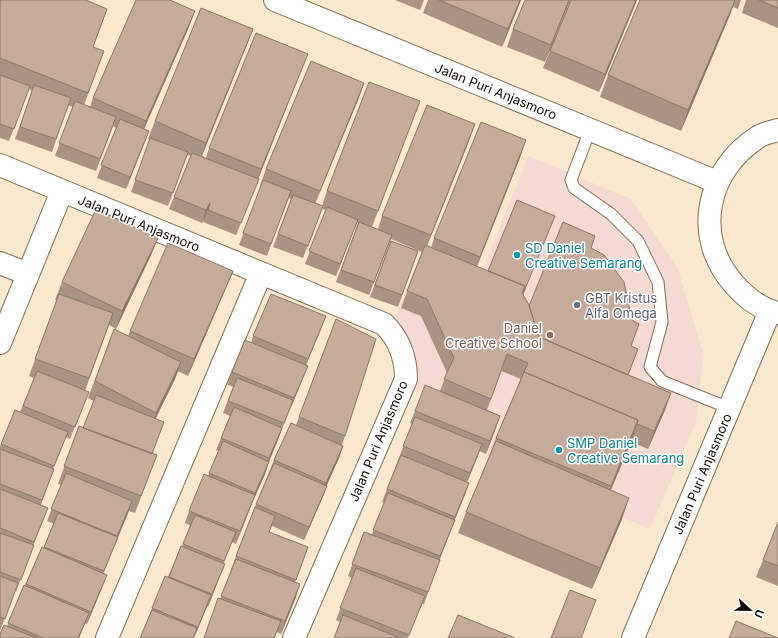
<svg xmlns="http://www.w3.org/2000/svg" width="778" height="638" font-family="Inter,sans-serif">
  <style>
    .education { fill: #f3dad2 }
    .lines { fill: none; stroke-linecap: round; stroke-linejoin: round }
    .service-casing { stroke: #7e7058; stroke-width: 13 }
    .minor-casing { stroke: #7e7058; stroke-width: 24 }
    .service { stroke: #fff; stroke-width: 11 }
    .minor { stroke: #fff; stroke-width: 22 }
    .wall { fill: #a99384 }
    .shaded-wall { fill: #8a786b }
    .building { fill: #c5ab99; stroke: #8a786b }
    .culture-dot { fill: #0f9aa8; stroke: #fff; stroke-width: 1.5 }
    .worship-dot { fill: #6b7280; stroke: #fff; stroke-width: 1.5 }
    .education-dot { fill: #8d6e63; stroke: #fff; stroke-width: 1.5 }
    .labels { text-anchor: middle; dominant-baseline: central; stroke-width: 3; stroke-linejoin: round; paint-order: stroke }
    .street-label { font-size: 13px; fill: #100b03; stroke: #fff }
    .culture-label { font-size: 13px; fill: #0d838f; stroke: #fff; text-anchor: start }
    .worship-label { font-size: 13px; fill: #5b616d; stroke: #fff; text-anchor: start }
    .education-label { font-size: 13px; fill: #785e54; stroke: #fff; text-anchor: end }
  </style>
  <rect width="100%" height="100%" fill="#f8e8cd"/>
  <path class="education" d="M528,156L631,199L678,269L703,353L696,422L650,529L485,460L499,425L409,387L414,374L396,316L419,257L479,280Z"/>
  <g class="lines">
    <defs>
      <path id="service" d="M590,130L571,180L574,188L611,214L638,241L658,282L662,322L650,367L662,381L729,408"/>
      <path id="minor" d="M275,0L717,182
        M778,130C772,132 764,133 758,137C707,170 692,235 733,283C745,297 760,309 778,313
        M0,165L384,324C399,339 406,357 406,379L294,638
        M0,263L28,274
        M0,343L62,191
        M107,638L261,273
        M633,638L770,311"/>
    </defs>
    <use href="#service" class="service-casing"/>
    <use href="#minor" class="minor-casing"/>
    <use href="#service" class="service"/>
    <use href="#minor" class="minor"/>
  </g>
  <path class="wall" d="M395,0H424L420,10Z
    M428,0H521L502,47L423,13Z
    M570,0L545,62L507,47L513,29Z
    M571,0H637L599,92L543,68Z
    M640,0H741L738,9L733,7L681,131L600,97L608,75Z
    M746,0H778V28L742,13Z
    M0,1L107,9L93,47L104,51L84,105L90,107L93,98L195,11L188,29L144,129V144L126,189L97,178L116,128L113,126L96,171L55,156L73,107L68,105L52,152L15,139L32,91L29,89L9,141L0,138Z
    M253,29L246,47L202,156L206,158L209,148L308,54L301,71L258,178L259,179L254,191L236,235L203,222L205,217L202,223L169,209L191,156L187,155L168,206L131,192L150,139H148L155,121Z
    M364,83L358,100L315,204L322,206L327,191L413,119L372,227L378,229L382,216L469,141L427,246L431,248L434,238L526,140L477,266L523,294L529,306L591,248L631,346L638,349L628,375L665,410L648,449L631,442L611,490L622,519L592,589L458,533L466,512L489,457L496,438L521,379L501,371L487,410L500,416L486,454L479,451L467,482L469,483L439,560H440L424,604H422L408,638H334L340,622L336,620L352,578L348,576L364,532L372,534L384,503L382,502L412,424L410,423L415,411L440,391L447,373L421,316L401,308L422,252L391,239L369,295L336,282L358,223L357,222L336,276L305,264L326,210L322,209L303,258L273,247L291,199L288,198L267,256L239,245L261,187L260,186L266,169Z
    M158,238L151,255L116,329L109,325L85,391L84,404L70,439L66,437L53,469H54L41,505L43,520L33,545L16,592L15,591L0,631V446L15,410L20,412L34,378L29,376L57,300H55L62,282Z
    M391,241L418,251L398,307L370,297Z
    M233,271L226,288L188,376L178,371L175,379L155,419L152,454L157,455L135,513L129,511L103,574L102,588L87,624H85L79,638H0L7,626L24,585H25L42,547L44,548L54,524L47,521L61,485L58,484L79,426L83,428L94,401L88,398L114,329L128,336L130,331Z
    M336,319L345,436L342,445L343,446L339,458L326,486H327L322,499L304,540L272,526L269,532L308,547L295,582L296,597L281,634L277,632L220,599L232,569H231L256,504L274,460L296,425Z
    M321,329L306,365L308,366L303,378L269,461L265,474L253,501L236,544L232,542L224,563L225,564L220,576L208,607L207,606L194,638H140L152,608L168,577L181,546H182L190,525L185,523L189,511L208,476L218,451L216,450L230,416L223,413L233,387L227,384L232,372L251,343L253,336Z
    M778,522V586L756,577L763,560Z"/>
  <path class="shaded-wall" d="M520,0H521L502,47L508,29Z
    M569,0H570L545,62L551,45Z
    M636,0H637L599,92L605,74Z
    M735,0L730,15L681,131L688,110Z
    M195,11L188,29L140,138L146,121Z
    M253,29L246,47L200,160L206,143Z
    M308,54L301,71L255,187L261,169Z
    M364,83L358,100L313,208L320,191Z
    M475,124L469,141L424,253L431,235Z
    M149,131L144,144L126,189L130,177Z
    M526,140L520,158L474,274L480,257Z
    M210,203L205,217L202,223L206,210Z
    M358,220L353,232L336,276L340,264Z
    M158,238L151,255L116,329L122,311Z
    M233,271L226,288L188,376L194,359Z
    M326,316L321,329L303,372L308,359Z
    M181,362L175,379L150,430L156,413Z
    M308,366L303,378L290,410L294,398Z
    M671,393L665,410L648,449L654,431Z
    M500,416L496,428L486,454L490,441Z
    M638,420L631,442L603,508L611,486Z
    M282,428L278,440L265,471L269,458Z
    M482,444L478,456L466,485L470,473Z
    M343,446L339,458L322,496L326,483Z
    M269,462L265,474L253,501L236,544L255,493Z
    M469,483L465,495L451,529L455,517Z
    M327,486L322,499L304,540L309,527Z
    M629,498L622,519L592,589L600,568Z
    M132,501L128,513L113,548L117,536Z
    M48,508L43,520L30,554L34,542Z
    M455,520L450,533L436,569L440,556Z
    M225,564L220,576L208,607L212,594Z
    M107,575L102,588L87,624L91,612Z
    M300,584L296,597L281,634L285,621Z
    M211,595L207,607L194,638L198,627Z
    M89,613L79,638H78Z"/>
  <path class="building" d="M1,0H86L107,9L93,47L104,51L88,93L0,58V1Z
    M136,0H170L195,11L146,121L93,98Z
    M439,0H520L508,29Z
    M525,0H569L551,45L513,29Z
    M571,0H636L605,74L550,51Z
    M640,0H735L688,110L608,75Z
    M759,0H778V8Z
    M201,8L253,29L206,143L155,121Z
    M256,33L308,54L261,169L209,148Z
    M311,61L364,83L320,191L266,169Z
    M0,75L30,86L14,129L0,124Z
    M369,82L420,101L378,211L327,191Z
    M34,85L71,98L56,139L20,127Z
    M75,101L116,117L100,159L59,143Z
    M427,105L475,124L431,235L382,216Z
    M120,119L149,131L130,177L101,165Z
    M481,122L526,140L480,257L434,238Z
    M150,138L188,152L173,193L135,180Z
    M192,153L259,179L241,223L208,210L210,203L206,210L174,197Z
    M263,180L291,191L271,244L243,233Z
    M293,195L323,206L308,246L278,234Z
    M517,200L555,216L523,294L525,286L488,271Z
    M327,207L358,220L340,264L309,251Z
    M96,209L158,238L122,311L62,282Z
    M359,222L392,235L374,282L341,270Z
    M563,222L595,236L591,248L604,255L624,282L632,320L639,324L631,346L638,349L628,375L539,337L529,306Z
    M391,241L418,251L402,295L375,285Z
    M168,243L233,271L194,359L130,331Z
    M425,245L525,286L522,293L529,305L539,337L671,393L654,431L637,424L638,420L524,372L528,363L507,354L491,399L444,379L454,358L427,299L407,291Z
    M59,294L113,313L89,378L35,359Z
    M271,294L326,316L308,359L253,336Z
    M336,319L376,339L345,436L299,417Z
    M114,329L181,362L156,413L95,381Z
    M245,340L308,366L294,398L232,372Z
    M37,371L89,392L75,427L23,406Z
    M524,372L638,420L611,486L496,438Z
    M237,378L293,400L284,423L228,401Z
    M425,385L500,416L490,441L415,411Z
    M96,395L164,422L152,454L83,428Z
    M234,407L282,428L269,458L221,438Z
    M15,410L68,432L54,466L1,444Z
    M415,417L482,444L470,473L403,446Z
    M291,423L343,446L326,483L274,460Z
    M79,426L157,455L141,496L64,466Z
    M223,441L269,462L255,493L209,473Z
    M496,441L629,498L600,568L466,512Z
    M0,449L54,469L42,500L0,484Z
    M401,455L469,483L455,517L387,489Z
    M274,463L327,486L309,527L256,504Z
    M66,473L132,501L117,536L51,509Z
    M204,474L255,495L240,531L189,511Z
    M0,489L48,508L34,542L0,528Z
    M388,493L455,520L440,556L373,530Z
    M255,507L275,516L269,532L308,547L296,580L236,556Z
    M58,513L118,537L104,571L44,547Z
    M195,515L236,532L224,561L183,544Z
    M778,522V566L763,560Z
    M364,532L440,560L428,592L352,564Z
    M0,533L34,545L21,580L0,572Z
    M181,546L225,564L212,594L169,577Z
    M42,547L107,575L91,612L26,584Z
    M236,559L300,584L285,621L221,596Z
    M356,568L425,596L409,635L340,608Z
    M0,576L18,583L5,619L0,617Z
    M165,576L211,595L198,627L152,608Z
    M24,585L89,613L78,638H43L8,623Z
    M570,590L596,600L581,638H551Z
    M218,598L281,621L274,638H204Z
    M152,610L197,628L193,638H140Z
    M343,615L400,638H334Z
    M458,615L515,638H448Z
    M736,621L778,638H729Z
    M4,625L36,638H0V634Z"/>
  <g class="culture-dot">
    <circle cx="517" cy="255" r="4"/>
    <circle cx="559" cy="450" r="4"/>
  </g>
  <circle class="worship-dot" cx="577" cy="305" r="4"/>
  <circle class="education-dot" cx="550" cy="335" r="4"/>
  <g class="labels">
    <g class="street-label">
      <text transform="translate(496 91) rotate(22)">Jalan Puri Anjasmoro</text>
      <text transform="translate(139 223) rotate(22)">Jalan Puri Anjasmoro</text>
      <text transform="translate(378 441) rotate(-67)">Jalan Puri Anjasmoro</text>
      <text transform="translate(702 474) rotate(-67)">Jalan Puri Anjasmoro</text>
    </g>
    <g class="culture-label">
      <text x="525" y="248">SD Daniel<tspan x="525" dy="15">Creative Semarang</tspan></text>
      <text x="567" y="443">SMP Daniel<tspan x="567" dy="15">Creative Semarang</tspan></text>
    </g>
    <g class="worship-label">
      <text x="585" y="298">GBT Kristus<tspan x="585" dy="15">Alfa Omega</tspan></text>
    </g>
    <g class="education-label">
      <text x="542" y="328">Daniel<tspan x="542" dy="15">Creative School</tspan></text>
    </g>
  </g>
  <g transform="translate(750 610) rotate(112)" stroke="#ffffff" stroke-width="3" paint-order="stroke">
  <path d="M0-3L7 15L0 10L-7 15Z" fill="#100b03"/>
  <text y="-6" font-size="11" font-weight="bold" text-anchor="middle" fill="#100b03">U</text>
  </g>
</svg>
